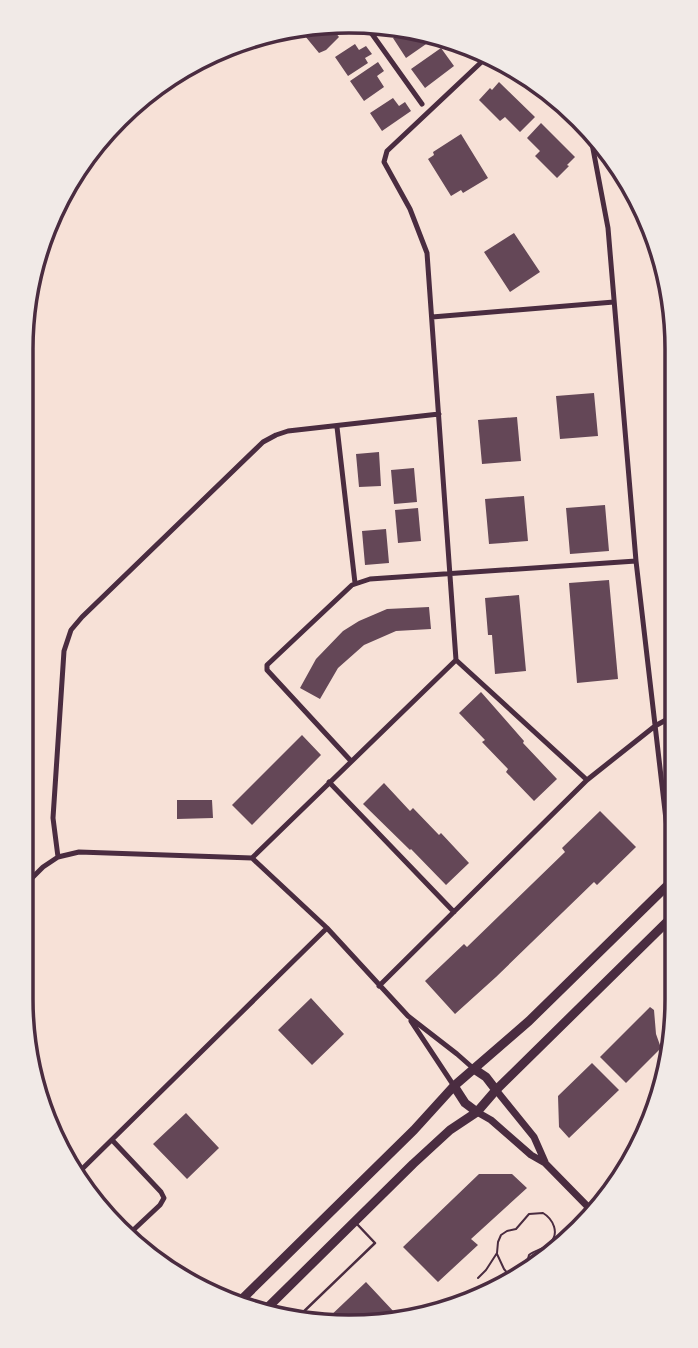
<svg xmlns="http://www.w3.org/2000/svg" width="698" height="1348" font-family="'Alegreya Sans',sans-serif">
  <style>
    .building { fill: #644757 }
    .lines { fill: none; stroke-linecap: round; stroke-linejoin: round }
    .path { stroke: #4a2c40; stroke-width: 2 }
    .service { stroke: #4a2c40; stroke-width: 2.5 }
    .minor { stroke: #4a2c40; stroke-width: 5 }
    .tertiary { stroke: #4a2c40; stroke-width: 7 }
    .primary { stroke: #4a2c40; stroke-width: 9 }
    .rim { fill: none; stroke: #4a2c40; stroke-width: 3.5 }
  </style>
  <rect width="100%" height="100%" fill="#f7e1d7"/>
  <path class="building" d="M331,27L339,37L326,50L319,53L305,36L311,30Z
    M404,31L425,36L429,42L406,58L393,38Z
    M355,44L359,50L366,46L372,54L365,58L368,63L348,76L335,57Z
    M441,48L454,66L425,88L411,69Z
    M378,62L384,71L377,76L384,87L364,101L350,81Z
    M499,82L535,117L520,132L505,117L500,121L479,100L490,88L492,90Z
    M393,98L399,106L405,102L411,111L382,131L370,113Z
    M541,123L575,157L567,165L569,166L557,178L535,156L540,151L527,138Z
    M461,134L488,178L463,193L461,190L451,196L428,159L434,155L433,152Z
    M514,233L540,272L510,292L484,252Z
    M594,393L598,436L560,439L556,396Z
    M517,417L521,461L482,464L478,420Z
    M379,452L381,486L359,487L356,454Z
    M414,468L417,502L394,504L391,470Z
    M524,496L528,541L489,544L485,499Z
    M605,505L609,551L570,554L566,508Z
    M418,508L421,541L398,543L395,510Z
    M386,529L389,563L365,565L362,531Z
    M609,580L618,679L577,683L569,583Z
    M519,595L526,671L495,674L492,635H488L485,598Z
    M429,607L431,629L396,631L364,645L338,668L320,699L300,688L316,659L343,631L359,621L387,609Z
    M481,692L524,741L523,743L557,779L534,801L506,772L508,769L482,742L485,740L459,713Z
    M302,735L321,755L252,825L232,805Z
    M384,783L410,811L413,808L439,835L441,833L469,863L446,885L411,849L410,850L363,804Z
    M177,800H212L213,818L177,819Z
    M600,811L636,847L597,885L594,882L496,977L455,1014L425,981L464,944L467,947L565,852L562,848Z
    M311,998L344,1034L312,1065L278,1030Z
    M650,1007L654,1010L656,1034L661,1048L626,1083L600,1057Z
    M592,1063L619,1090L569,1138L559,1127L558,1096Z
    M186,1113L219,1148L187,1179L153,1144Z
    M632,1158L633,1159L616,1183L611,1178Z
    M479,1174H512L527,1188L471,1239L478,1245L438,1282L403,1247Z
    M366,1282L395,1313L384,1324L326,1320Z"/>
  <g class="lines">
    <path class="path" d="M497,1254L504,1269L513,1280
      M478,1278L486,1270L497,1253L498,1242L501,1235L507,1231L516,1229L529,1214L543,1213C553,1219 560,1233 550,1243C545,1249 535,1250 529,1255L525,1271"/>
    <path class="service" d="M297,1318L375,1243L356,1223"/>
    <path class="minor" d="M360,23L372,34L422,104
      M466,47L471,54
      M590,133L608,228L636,561L673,880
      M668,284L674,346
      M432,317L614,302
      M337,427L355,583
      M456,660L587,780
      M351,761L267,670V665L352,585L370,579L636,561
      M329,782L454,912
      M58,857L53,818L64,651L71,630L82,617L263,442L276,435L288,431L439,414
      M252,858L456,660L427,253L410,209L384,162L387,151L490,54
      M252,858L327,928L408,1016L457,1054L474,1069
      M21,889L43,867L58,857L79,852L252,858
      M379,986L587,780L655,726L675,715
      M411,1021L454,1086
      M113,1141L161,1192L164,1198L160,1205L128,1235
      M76,1175L327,928"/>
    <path class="tertiary" d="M496,1090L534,1137L545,1162
      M477,1112L491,1120L531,1155L545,1163L594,1213"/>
    <path class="primary" d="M474,1069L486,1077L496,1090
      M454,1086L465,1103L477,1112
      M237,1304L414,1130L454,1086L529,1021L676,877
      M261,1314L413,1164L450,1130L477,1112L496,1090L676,913"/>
  </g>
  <path d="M0 0H698V1348H0ZM349 33H349A316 316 0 0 1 665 349V999A316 316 0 0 1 349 1315H349A316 316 0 0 1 33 999V349A316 316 0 0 1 349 33Z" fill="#f1eae7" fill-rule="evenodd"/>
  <path class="rim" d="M349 33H349A316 316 0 0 1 665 349V999A316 316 0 0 1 349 1315H349A316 316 0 0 1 33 999V349A316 316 0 0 1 349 33Z"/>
</svg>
